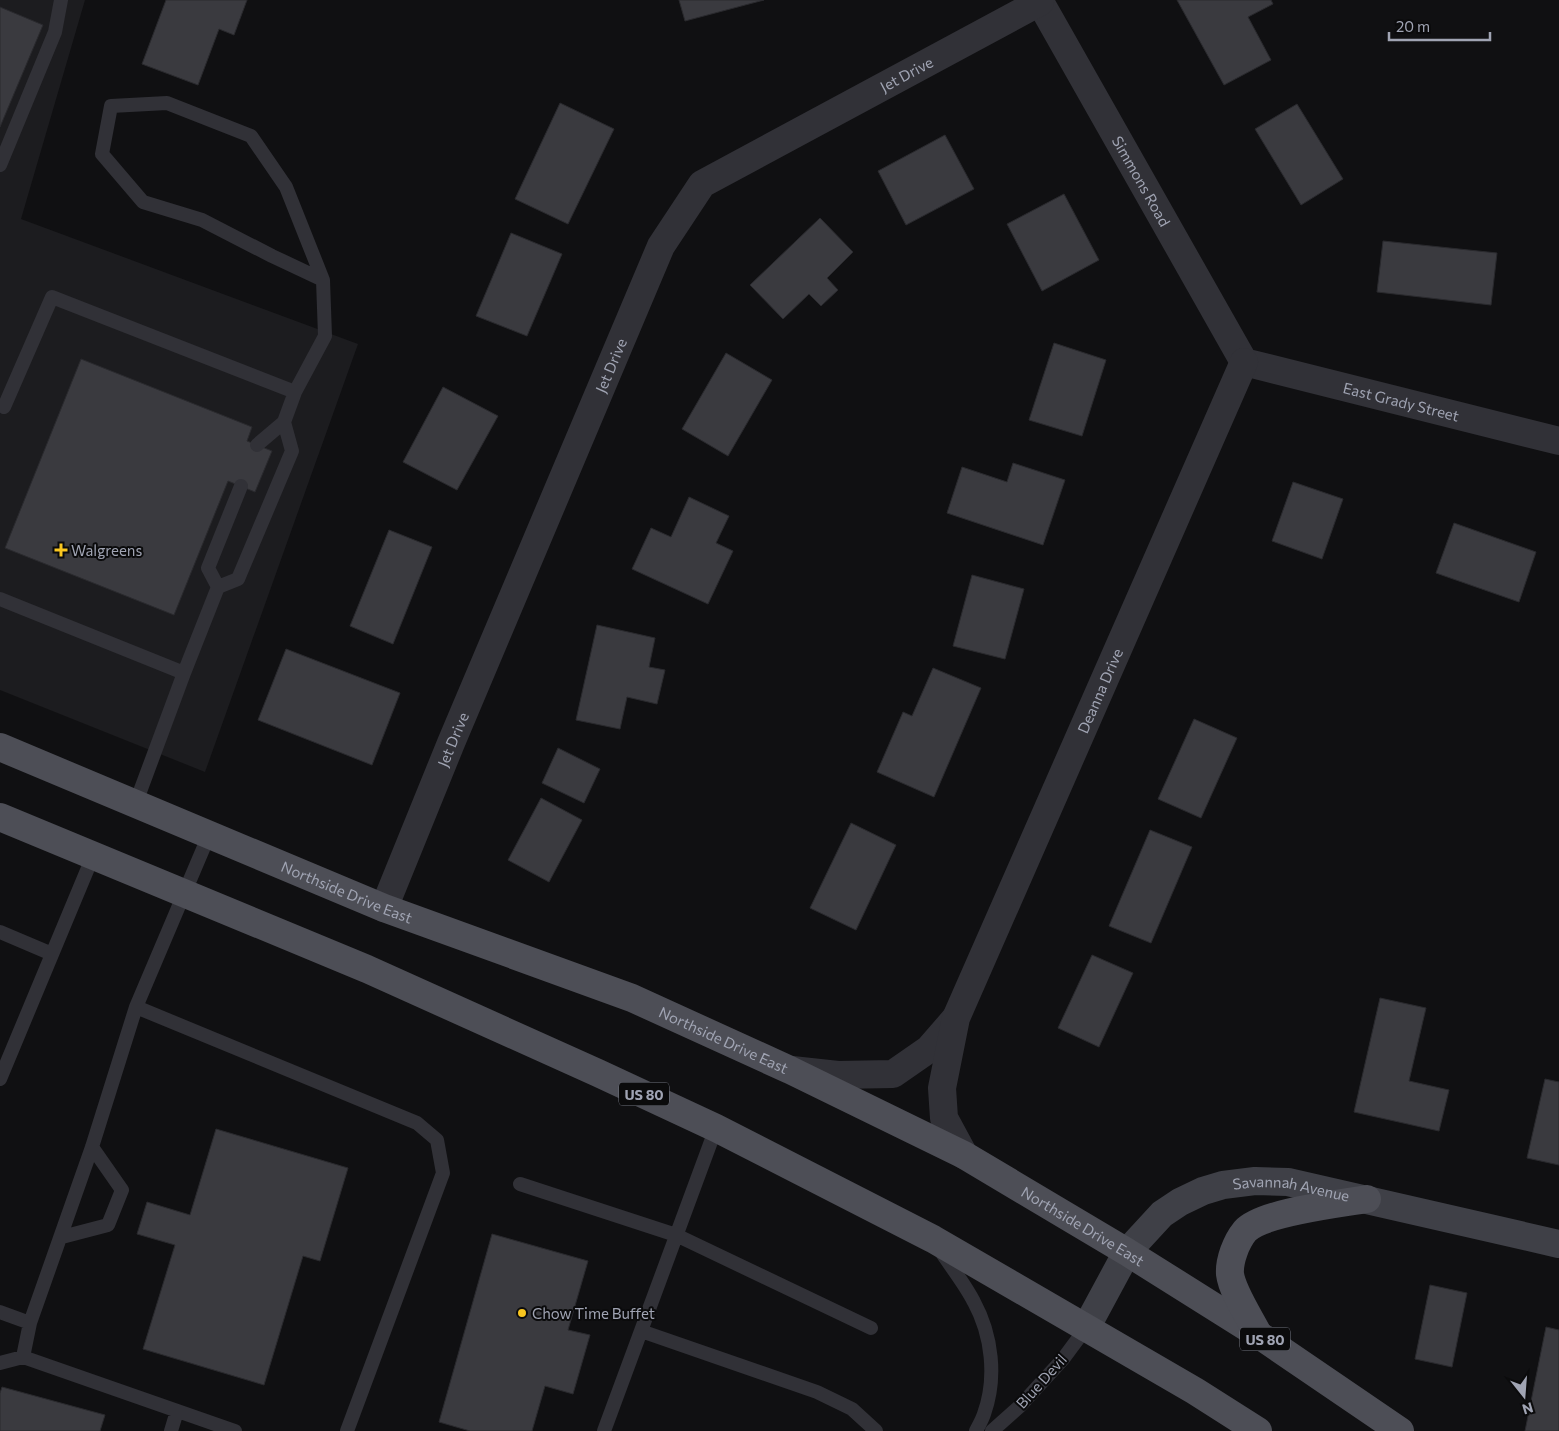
<svg xmlns="http://www.w3.org/2000/svg" width="1559" height="1431" font-family="Commissioner,sans-serif">
  <style>
    .built { fill: #1c1c1f }
    .building { fill: #3a3a3f; stroke: #2a2a2e }
    .lines { fill: none; stroke-linecap: round; stroke-linejoin: round }
    .lane { stroke: #313137; stroke-width: 14 }
    .street { stroke: #313137; stroke-width: 28 }
    .secondary { stroke: #3f4047; stroke-width: 28 }
    .primary { stroke: #4d4e56; stroke-width: 28 }
    .poi-dot { fill: #f9c620; stroke: #0b0b0c; stroke-width: 2 }
    .labels { text-anchor: middle; dominant-baseline: central; stroke-width: 4; stroke-linejoin: round; paint-order: stroke }
    .shield { fill: #0b0b0c; stroke: #737681; stroke-width: 1 }
    .shield-label { font-size: 14px; font-weight: bold; fill: #a0a4b3 }
    .street-label { font-size: 15px; fill: #a0a4b3; stroke: #0b0b0c }
    .poi-label { font-size: 15px; fill: #a0a4b3; stroke: #0b0b0c; text-anchor: start }
  </style>
  <rect width="100%" height="100%" fill="#101012"/>
  <path class="built" d="M0,0H85L21,219L358,344L205,772L0,690Z"/>
  <path class="building" d="M166,0H247L234,35L219,29L198,85L142,64Z
    M679,0H764L685,21Z
    M1177,0H1271L1273,4L1248,17L1271,60L1224,85Z
    M0,7L43,25L0,127Z
    M560,103L614,129L568,224L515,199Z
    M1297,104L1343,179L1301,205L1255,129Z
    M945,135L974,189L906,225L878,171Z
    M1064,194L1099,260L1042,291L1007,224Z
    M820,218L853,252L827,278L838,290L821,306L809,294L783,319L750,285Z
    M511,233L562,254L527,336L476,316Z
    M1383,241L1497,253L1491,305L1377,292Z
    M1054,343L1106,360L1082,436L1029,420Z
    M726,353L772,380L728,456L682,429Z
    M81,359L252,427L247,441L272,451L255,492L228,481L174,615L5,548Z
    M443,387L498,416L457,490L403,462Z
    M1013,463L1065,480L1043,545L947,513L962,467L1007,482Z
    M1293,482L1343,499L1322,559L1272,541Z
    M689,497L729,516L716,543L733,551L708,604L632,569L651,528L671,537Z
    M1454,523L1536,552L1519,602L1436,573Z
    M389,530L432,547L393,644L350,626Z
    M972,575L1024,589L1005,659L953,646Z
    M597,625L655,638L649,667L665,670L657,704L627,697L620,729L576,720Z
    M286,649L400,693L372,765L258,720Z
    M933,668L981,688L934,797L877,772L903,712L912,716Z
    M1194,719L1237,738L1201,818L1158,799Z
    M558,748L600,769L584,803L542,783Z
    M541,798L582,820L549,882L508,860Z
    M851,823L896,845L856,930L810,908Z
    M1150,830L1192,847L1151,943L1109,926Z
    M1092,955L1133,973L1099,1047L1058,1028Z
    M1380,998L1426,1008L1409,1081L1449,1090L1439,1131L1354,1112Z
    M1545,1079L1559,1082V1165L1527,1158Z
    M216,1129L348,1168L320,1261L303,1256L264,1385L143,1349L175,1245L137,1234L147,1202L190,1215Z
    M492,1234L588,1261L568,1330L590,1335L573,1394L545,1386L532,1431H470L439,1422Z
    M1430,1285L1467,1293L1452,1367L1415,1359Z
    M1546,1327L1559,1330V1431H1525Z
    M2,1387L105,1415L100,1431H0V1393Z"/>
  <g class="lines">
    <path class="lane" d="M0,165L55,32L61,0
      M4,407L52,297L295,392
      M257,445L284,422L295,392L325,336L323,280L286,187L251,136L167,103L111,106L102,154L143,202L202,220L272,256L323,280
      M218,587L208,568L241,486
      M0,599L184,673
      M135,805L184,673L218,587L238,579L292,451L284,422
      M209,835L136,1007L417,1123L437,1140L443,1173L347,1431
      M0,932L52,954
      M0,1079L93,856
      M520,1184L676,1235L871,1328
      M62,1237L108,1225L122,1190L92,1147
      M940,1250C951,1267 965,1284 974,1302C992,1335 997,1378 984,1414C982,1420 979,1425 976,1431
      M0,1312L30,1323L92,1147L136,1007
      M30,1323L23,1357L235,1431
      M641,1331L817,1392L852,1409L876,1431
      M0,1363L23,1357
      M171,1431L177,1411
      M604,1431L716,1128
      M992,1431L1020,1406L1063,1359L1086,1328"/>
    <g class="street">
      <path id="s1" d="M1039,0L1244,362"/>
      <path id="s2" d="M1244,362L1559,441"/>
      <path id="s3" d="M384,908L451,743L661,246L702,184L1040,2"/>
      <path d="M792,1070L838,1075L893,1074L929,1049L955,1019"/>
      <path id="s4" d="M964,1155L944,1118L942,1088L956,1018L1244,362"/>
    </g>
    <path class="secondary" id="s5" d="M1086,1328L1127,1252L1162,1214L1180,1202L1203,1191L1223,1185L1255,1181L1288,1182L1559,1244"/>
    <g class="primary">
      <path id="s6" d="M0,747L384,908L632,998L790,1070L964,1155L1127,1252L1259,1335L1400,1431"/>
      <path d="M0,817L367,969L598,1073L716,1128L933,1239L1195,1391L1258,1431"/>
      <path d="M1258,1334C1250,1318 1232,1291 1230,1274C1229,1261 1236,1242 1245,1231C1262,1212 1339,1204 1367,1199"/>
    </g>
  </g>
  <g class="poi-dot">
    <path d="M58.5 542.5h5v5h5v5h-5v5h-5v-5h-5v-5h5z"/>
    <circle cx="522" cy="1313" r="5"/>
  </g>
  <g class="labels">
    <g class="shield">
      <rect x="619" y="1082.5" width="50" height="23" rx="4"/>
      <rect x="1240" y="1327.5" width="50" height="23" rx="4"/>
    </g>
    <g class="shield-label">
      <text x="644" y="1094">US 80</text>
      <text x="1265" y="1339">US 80</text>
    </g>
    <g class="street-label">
      <text stroke="none"><textPath href="#s3" startOffset="1024">Jet Drive</textPath></text>
      <text stroke="none"><textPath href="#s1" startOffset="208">Simmons Road</textPath></text>
      <text stroke="none"><textPath href="#s3" startOffset="588">Jet Drive</textPath></text>
      <text stroke="none"><textPath href="#s2" startOffset="162">East Grady Street</textPath></text>
      <text stroke="none"><textPath href="#s4" startOffset="501">Deanna Drive</textPath></text>
      <text stroke="none"><textPath href="#s3" startOffset="182">Jet Drive</textPath></text>
      <text stroke="none"><textPath href="#s6" startOffset="376">Northside Drive East</textPath></text>
      <text stroke="none"><textPath href="#s6" startOffset="781">Northside Drive East</textPath></text>
      <text stroke="none"><textPath href="#s5" startOffset="275">Savannah Avenue</textPath></text>
      <text stroke="none"><textPath href="#s6" startOffset="1186">Northside Drive East</textPath></text>
      <text transform="translate(1041 1381) rotate(-48)">Blue Devil</text>
    </g>
    <g class="poi-label">
      <text x="71" y="550">Walgreens</text>
      <text x="532" y="1313">Chow Time Buffet</text>
    </g>
  </g>
  <g transform="translate(1524 1396) rotate(163)" stroke="#0b0b0c" stroke-width="4" paint-order="stroke">
  <path d="M0-4L9 19L0 12L-9 19Z" fill="#a0a4b3"/>
  <text y="-8" font-size="14" font-weight="bold" text-anchor="middle" fill="#a0a4b3">N</text>
  </g>
  <path d="M1389 32v8h101v-8" fill="none" stroke="#a0a4b3" stroke-width="2.5"/>
  <text x="1396" y="32" font-size="15" fill="#a0a4b3" stroke="#0b0b0c" stroke-width="4" paint-order="stroke">20 m</text>
</svg>
